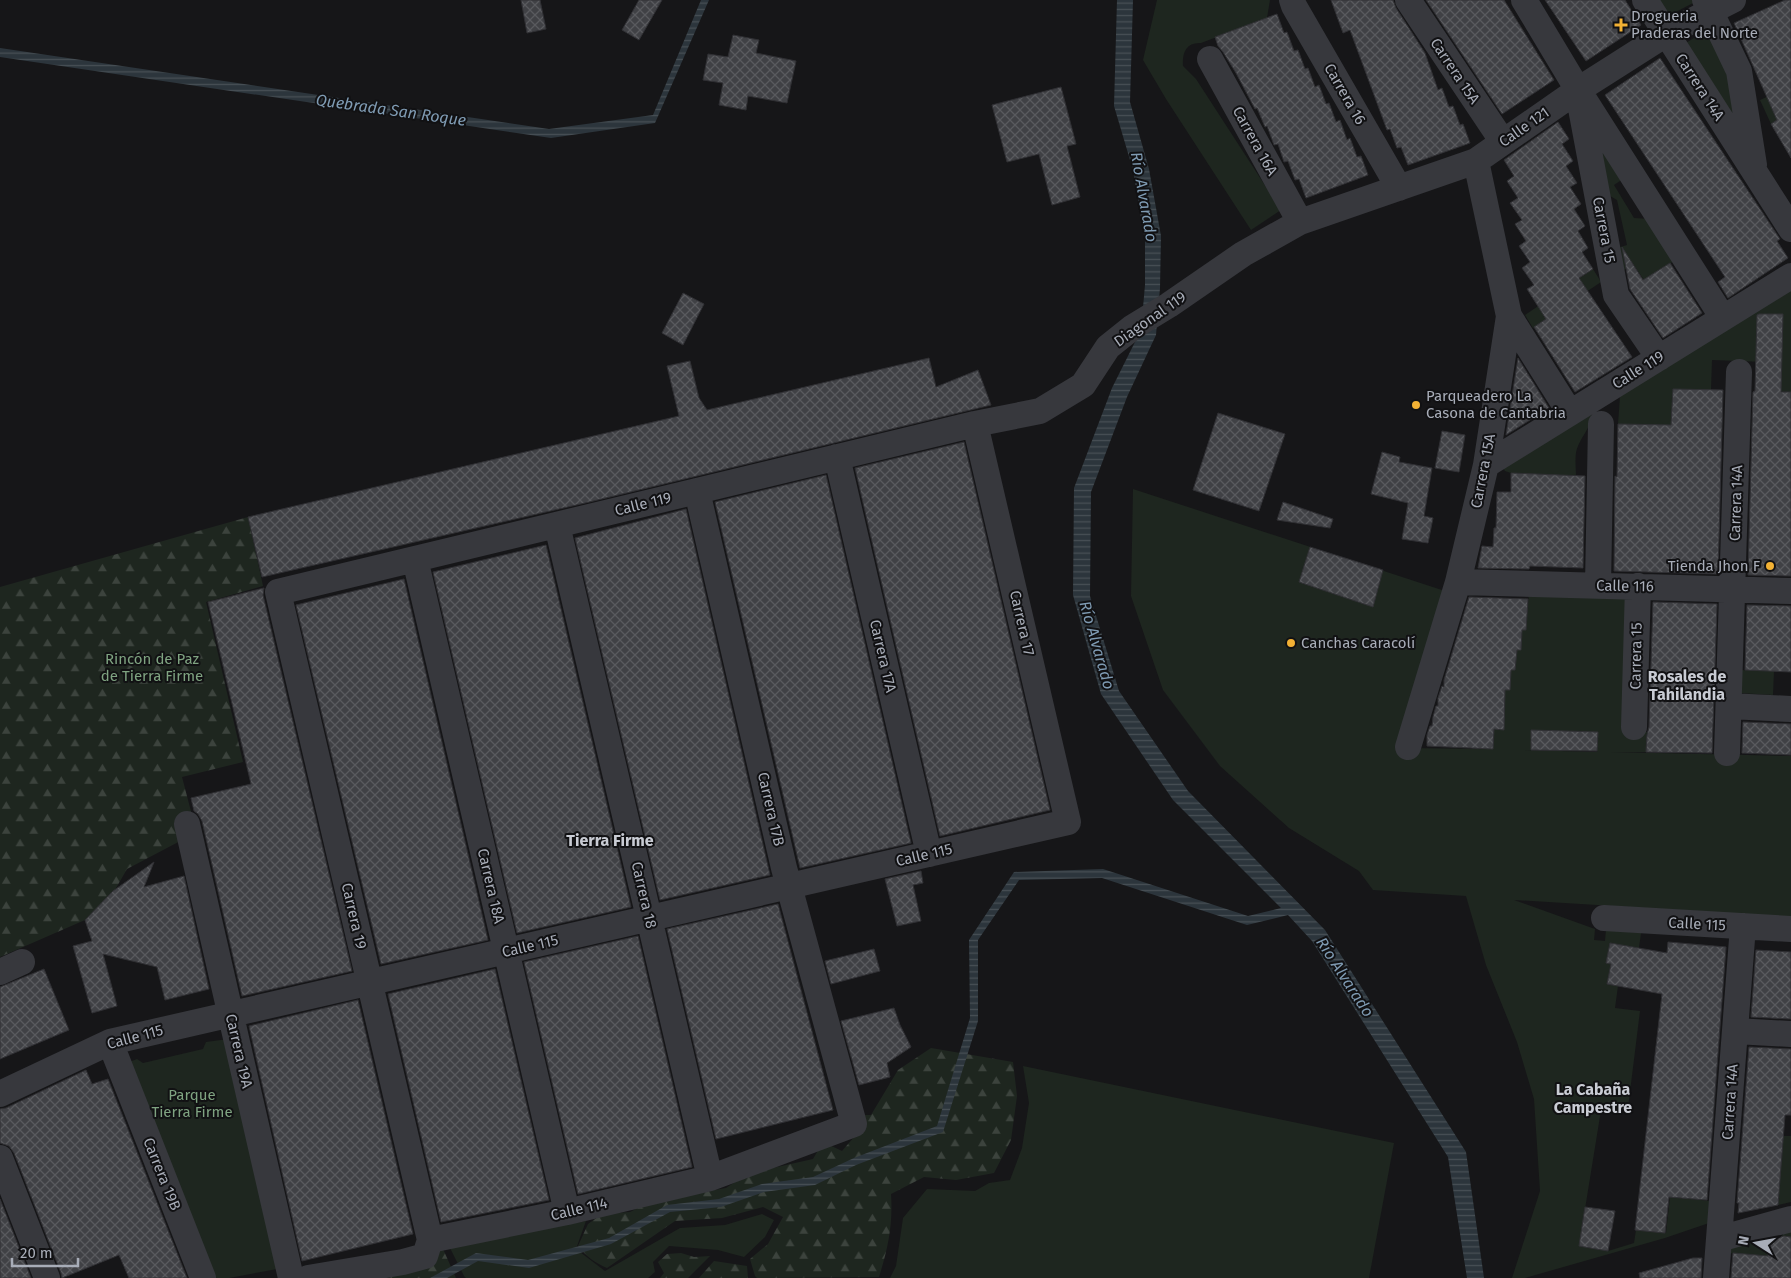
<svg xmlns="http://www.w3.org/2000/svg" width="1791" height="1278" font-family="'Fira Sans',sans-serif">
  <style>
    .green { fill: #1e261f; fill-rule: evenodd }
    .forest { fill: url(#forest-firs) }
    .water { fill: url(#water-rules) }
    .building { fill: url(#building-cross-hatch); stroke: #303034 }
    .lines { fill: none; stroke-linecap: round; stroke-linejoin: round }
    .minor { stroke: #37383d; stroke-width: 26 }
    .poi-dot { fill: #f2b134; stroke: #111113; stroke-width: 2 }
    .labels { text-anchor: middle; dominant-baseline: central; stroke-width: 4; stroke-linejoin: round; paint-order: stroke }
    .poi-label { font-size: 15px; fill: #a8adb8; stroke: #111113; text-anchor: start }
    .street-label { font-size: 15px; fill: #a8adb8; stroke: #111113 }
    .park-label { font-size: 15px; fill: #7fa381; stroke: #111113 }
    .water-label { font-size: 16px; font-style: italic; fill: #7f9bb3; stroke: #111113 }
    .neighbourhood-label { font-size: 16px; font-weight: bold; fill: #c9ccd4; stroke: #111113 }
  </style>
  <defs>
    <pattern id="forest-firs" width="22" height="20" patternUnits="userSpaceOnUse" patternTransform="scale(1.25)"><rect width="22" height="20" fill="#1e261f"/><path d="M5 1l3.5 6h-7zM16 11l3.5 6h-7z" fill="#3c433d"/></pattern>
    <pattern id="water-rules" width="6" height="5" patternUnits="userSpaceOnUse" patternTransform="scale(1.25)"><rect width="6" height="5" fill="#2c353c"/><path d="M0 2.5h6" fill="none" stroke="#485056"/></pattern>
    <pattern id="building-cross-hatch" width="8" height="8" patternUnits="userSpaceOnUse" patternTransform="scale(1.25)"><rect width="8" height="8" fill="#404145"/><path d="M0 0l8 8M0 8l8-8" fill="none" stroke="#595a5e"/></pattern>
  </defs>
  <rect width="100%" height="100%" fill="#161618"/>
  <path class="green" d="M1157,0H1270L1267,18L1201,43C1186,42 1182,53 1183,66L1196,79L1281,210L1251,230L1166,99L1143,60Z
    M1659,0H1692L1693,3L1668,16Z
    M1706,31L1730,77L1744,144L1684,44Z
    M1791,86V112L1771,124L1760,100Z
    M1601,148L1623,179L1614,185L1634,218L1649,219L1674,261L1644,280L1633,264L1621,272L1617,248L1627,245L1617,200L1605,193Z
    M1593,269L1601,282L1533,328L1525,315Z
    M1791,281V392L1765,391L1766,362L1712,360L1711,390L1673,389L1671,426L1618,424L1620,396L1592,412C1592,426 1583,434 1578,446C1574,454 1576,467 1576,476L1511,473L1505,471L1500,465Z
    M1133,489L1451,593L1401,748L1493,749L1494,729H1499V710H1505V690L1511,670H1515L1517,650H1521L1522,630H1526L1529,592L1632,597L1630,732H1647L1646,752H1611L1791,756V917L1514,900L1595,929L1594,940L1605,941L1606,930L1641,933L1639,948L1610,944L1607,963L1611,964L1607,984L1618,986L1615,1008L1640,1011L1628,1108L1602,1104L1579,1246L1608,1251L1634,1243L1636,1230L1666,1233L1670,1197L1711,1201L1709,1223L1665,1238L1525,1278H1512L1540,1191L1534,1099L1517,1042L1486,965L1466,896L1373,890L1359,871L1289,828L1220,766L1163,690L1131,596ZM1531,731L1598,733L1597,752L1522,750H1531Z
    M1741,670L1774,671L1773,695L1740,693Z
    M228,1039L277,1269L229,1278H210L124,1064L137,1059L143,1063L203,1049L206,1042Z
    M1023,1066L1394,1143L1369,1278H890L896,1266L903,1218L927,1189L975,1191L989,1183L1010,1180L1022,1148L1029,1103Z
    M1783,1136H1791V1202L1778,1205Z
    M762,1214L774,1220L765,1237L744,1257L718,1250L669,1246L653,1262L655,1272L648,1278H466L464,1276L449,1246L586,1221L576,1249L605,1271L680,1228L725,1225Z
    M1791,1228V1237L1769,1236L1768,1256L1728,1253V1247Z"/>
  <path class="forest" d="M248,517L263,586L206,602L243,762L182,777L194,823L184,839L127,869L104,909L85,920L0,957V587Z
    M931,1048L1013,1062L1017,1096L1011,1140L994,1173L956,1180L924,1177L891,1194C893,1225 888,1248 879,1277L757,1278L755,1276L750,1259L768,1244L783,1217L763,1207L722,1218L675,1221L607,1268C595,1263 586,1256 578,1246L588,1224L602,1214L630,1212L652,1201L726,1188L738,1180L764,1170L813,1159L823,1142L842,1151L855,1136L857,1115H871L898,1070Z
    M443,1249L456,1278H371L435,1255Z
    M681,1253L694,1257L710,1256L688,1278H660L664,1273L658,1262L667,1254Z
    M714,1261L747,1266L748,1278H699Z"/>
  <path class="water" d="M701,0H709L655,123L551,138L0,57V48L549,129L653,115Z
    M1117,0H1133L1130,102L1149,169L1161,236L1160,288L1156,335L1127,397L1091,492L1090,596L1119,691L1188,791L1325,930L1466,1152L1484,1278H1467L1448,1157L1312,941L1288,915L1247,925L1102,878L1019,880L978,940V1021L943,1132L856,1165L815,1185L764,1192L721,1207L670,1212L611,1244L529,1268L478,1261L447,1278H430L476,1253L528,1260L609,1238L667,1205L719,1199L762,1184L813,1177L854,1158L937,1126L970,1018L969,940L1014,872L1103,869L1248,916L1281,908L1173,800L1101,694L1073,595L1074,488L1112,388L1141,330L1145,285V241L1133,170L1114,106Z"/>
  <path class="building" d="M521,0H540L546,29L527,33Z
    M639,0H662L639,40L622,30Z
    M1331,0H1393L1396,8L1425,53L1438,90L1442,88L1449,107L1453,106L1460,125L1463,124L1470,143L1408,165L1401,147L1397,148L1390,129L1387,130L1350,30L1343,33Z
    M1426,0H1504L1554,80L1502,114Z
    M1545,0H1625L1641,25L1586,61Z
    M1785,0H1791V158L1771,124L1777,120L1734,23Z
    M1277,14L1284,33L1287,32L1294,51L1298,50L1305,69L1308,68L1315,87L1319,85L1326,104L1329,103L1336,122L1340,120L1347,140L1350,138L1357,157L1361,156L1368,175L1306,198L1299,179L1295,180L1288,161L1284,162L1278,144L1274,145L1267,126L1265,127L1257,108L1255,109L1236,73L1223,52L1218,46L1215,37Z
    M733,35L759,40L756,53L796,61L787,103L748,96L746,110L719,105L723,83L703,80L708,54L728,57Z
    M1660,58L1780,239L1777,241L1788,258L1728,298L1718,282L1725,277L1605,95Z
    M1061,87L1076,144L1067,146L1080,197L1052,205L1039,154L1007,162L992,105Z
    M1558,122L1569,139L1562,144L1573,161L1566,166L1577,183L1570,187L1581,204L1574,209L1585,226L1578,231L1588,248L1582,252L1593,269L1579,278L1632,357L1575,392L1534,327L1546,319L1527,289L1534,285L1522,268L1530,262L1519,246L1526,241L1515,224L1522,220L1510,203L1518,198L1507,181L1514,176L1504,160Z
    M1622,247L1643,280L1670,263L1702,313L1663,338L1630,289Z
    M683,293L704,304L683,345L662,333Z
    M1759,314H1783L1781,392H1791V576L1748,575L1753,392L1755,391L1757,315Z
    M929,358L936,387L978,370L991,405L585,503L262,577L248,517L679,416L667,366L690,361L699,398L707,410Z
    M1518,358L1549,408L1506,435Z
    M1673,389L1723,390L1718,574L1614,571L1615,476L1617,477L1618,424L1671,425Z
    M1218,413L1285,434L1259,511L1193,490Z
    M1442,431L1465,435L1459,472L1435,468Z
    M964,442L1050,810L940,836L855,468Z
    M1382,452L1400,457L1399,462L1432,468L1424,516L1433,518L1428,543L1402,539L1408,503L1371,494Z
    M1511,473L1585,476L1583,568L1530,566L1529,569L1478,568L1482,546L1493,547L1494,528H1496L1497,492H1511Z
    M826,475L911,843L800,868L715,502Z
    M1283,502L1333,519L1330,528L1277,520Z
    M686,509L770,875L660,900L575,538Z
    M546,545L631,907L517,933L433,572Z
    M1310,547L1383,570L1373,607L1299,582Z
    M404,579L488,940L381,964L296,605Z
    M264,588L263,595L352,971L242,996L202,821L198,814L194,811L191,798L251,784L208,602Z
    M1469,597L1528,599L1526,630H1522L1521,650H1517L1515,670H1511L1510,690H1505L1504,730L1494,729L1493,749L1427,746V735L1430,726H1432L1433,717L1436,706H1438V698L1442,686L1444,687V680Z
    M1653,602L1717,604L1712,753L1646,752L1647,735L1649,727Z
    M1747,605L1791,606V672L1745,670Z
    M1743,722L1791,724V755L1742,753Z
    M1531,730L1598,732L1597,751L1531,750Z
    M154,862L144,887L184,876L209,989L165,1000L157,967L103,954L117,1006L92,1013L73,946L92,941L85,920L113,891Z
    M921,871L923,883L913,885L921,921L897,926L885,879Z
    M778,904L833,1110L716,1139L667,929Z
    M638,936L692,1167L578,1194L524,962Z
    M1668,942L1726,947L1707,1200L1669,1197L1665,1233L1635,1230L1662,994L1607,984L1611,964L1606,963L1610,943L1667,953Z
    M874,949L880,971L831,984L825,961Z
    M1756,950L1791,952V1019L1751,1017Z
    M44,969L69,1030L0,1059V987Z
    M495,969L549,1200L441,1222L388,994Z
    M358,1000L413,1234L302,1261L249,1026Z
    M894,1008L900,1025L911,1047L887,1063L890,1077L859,1085L841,1021Z
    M1749,1047L1791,1049V1115H1785L1778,1205L1738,1213L1739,1203H1737Z
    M86,1070L92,1084L108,1079L187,1278H129L119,1255L62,1278L61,1273L14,1153L9,1146L0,1143V1109L6,1108Z
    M0,1199L31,1278H0Z
    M1585,1207L1615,1211L1608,1251L1579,1246Z
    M1784,1236L1791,1237V1278H1731L1733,1253L1768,1256V1241Z
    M1693,1258H1702L1701,1278H1640L1639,1273Z"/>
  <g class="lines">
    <path class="minor" d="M1292,0L1294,6L1399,188
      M1408,0L1503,142
      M1524,0L1578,90L1723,318
      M1645,0L1791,229
      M1705,0L1739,71L1754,165
      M1210,59L1300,222
      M1580,103L1616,295L1659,358
      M1509,316L1570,413
      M837,457L929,854
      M1486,465L1791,276
      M557,525L710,1178
      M415,559L567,1212
      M1458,582L1791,591
      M1598,585L1601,424
      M1729,706L1791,709
      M1634,727L1638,586
      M1408,747L1458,582L1486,465L1509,316L1476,161
      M1727,753L1739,372
      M187,824L291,1278
      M1604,918L1791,929
      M0,972L22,962
      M1735,1031L1791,1034
      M110,1042L203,1278
      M0,1094L110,1042L1068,822L975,424
      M0,1158L47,1278
      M1719,1239L1791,1219
      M430,1240L278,592L975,424L1040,411L1083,385L1108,347L1133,327L1169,305L1243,254L1300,222L1476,161L1578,90L1666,34L1733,0
      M308,1278L403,1262L425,1256L430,1240L567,1212L710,1178L854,1124L784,868L697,491
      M1716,1278L1743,926"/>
  </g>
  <g class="poi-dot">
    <path d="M1618.5 17.5h5v5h5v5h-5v5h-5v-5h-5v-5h5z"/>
    <circle cx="1416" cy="405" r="5"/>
    <circle cx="1770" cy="566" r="5"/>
    <circle cx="1291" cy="643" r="5"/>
  </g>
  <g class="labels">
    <g class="poi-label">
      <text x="1631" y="16">Drogueria<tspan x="1631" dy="17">Praderas del Norte</tspan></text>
      <text x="1426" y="396">Parqueadero La<tspan x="1426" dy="17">Casona de Cantabria</tspan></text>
      <text x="1760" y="566" text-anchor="end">Tienda Jhon F</text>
      <text x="1301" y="643">Canchas Caracolí</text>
    </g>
    <g class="street-label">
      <text transform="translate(1455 71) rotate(56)">Carrera 15A</text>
      <text transform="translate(1700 87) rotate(57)">Carrera 14A</text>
      <text transform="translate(1345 94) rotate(60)">Carrera 16</text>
      <text transform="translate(1524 127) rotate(-35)">Calle 121</text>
      <text transform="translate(1255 141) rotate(61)">Carrera 16A</text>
      <text transform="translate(1604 230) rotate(79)">Carrera 15</text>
      <text transform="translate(1150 319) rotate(-35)">Diagonal 119</text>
      <text transform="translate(1638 370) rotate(-32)">Calle 119</text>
      <text transform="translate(1483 471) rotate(-79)">Carrera 15A</text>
      <text transform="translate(1736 503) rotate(-88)">Carrera 14A</text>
      <text transform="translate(643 504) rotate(-14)">Calle 119</text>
      <text transform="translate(1625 586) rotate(1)">Calle 116</text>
      <text transform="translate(1022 623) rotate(77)">Carrera 17</text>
      <text transform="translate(883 656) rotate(77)">Carrera 17A</text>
      <text transform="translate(1636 656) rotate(-89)">Carrera 15</text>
      <text transform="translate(771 809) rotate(77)">Carrera 17B</text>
      <text transform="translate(924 855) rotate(-13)">Calle 115</text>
      <text transform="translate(491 886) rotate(77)">Carrera 18A</text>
      <text transform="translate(644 895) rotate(77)">Carrera 18</text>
      <text transform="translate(354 916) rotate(77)">Carrera 19</text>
      <text transform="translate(1697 924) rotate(3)">Calle 115</text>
      <text transform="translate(530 946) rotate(-13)">Calle 115</text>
      <text transform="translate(135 1037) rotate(-15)">Calle 115</text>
      <text transform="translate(239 1051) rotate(77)">Carrera 19A</text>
      <text transform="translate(1730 1102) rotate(-86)">Carrera 14A</text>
      <text transform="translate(162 1174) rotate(68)">Carrera 19B</text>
      <text transform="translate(579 1209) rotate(-13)">Calle 114</text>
    </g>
    <g class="park-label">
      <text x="152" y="659">Rincón de Paz<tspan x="152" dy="17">de Tierra Firme</tspan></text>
      <text x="192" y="1095">Parque<tspan x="192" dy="17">Tierra Firme</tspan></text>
    </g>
    <g class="water-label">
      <text transform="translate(391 110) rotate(8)">Quebrada San Roque</text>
      <text transform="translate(1144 197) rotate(80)">Río Alvarado</text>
      <text transform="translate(1097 645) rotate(74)">Río Alvarado</text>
      <text transform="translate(1345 977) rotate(57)">Río Alvarado</text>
    </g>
    <g class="neighbourhood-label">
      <text x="1687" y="676">Rosales de<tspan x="1687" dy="18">Tahilandia</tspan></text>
      <text x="610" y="840">Tierra Firme</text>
      <text x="1593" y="1089">La Cabaña<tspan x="1593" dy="18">Campestre</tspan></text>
    </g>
  </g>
  <g transform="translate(1756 1243) rotate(281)" stroke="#111113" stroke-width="4" paint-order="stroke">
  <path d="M0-4L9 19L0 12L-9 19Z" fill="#a8adb8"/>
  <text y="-8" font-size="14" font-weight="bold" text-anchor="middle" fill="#a8adb8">N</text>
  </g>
  <path d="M12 1258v8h66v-8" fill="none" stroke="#a8adb8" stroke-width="2.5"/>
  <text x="20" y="1258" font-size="15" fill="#a8adb8" stroke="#111113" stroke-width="4" paint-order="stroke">20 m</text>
</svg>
